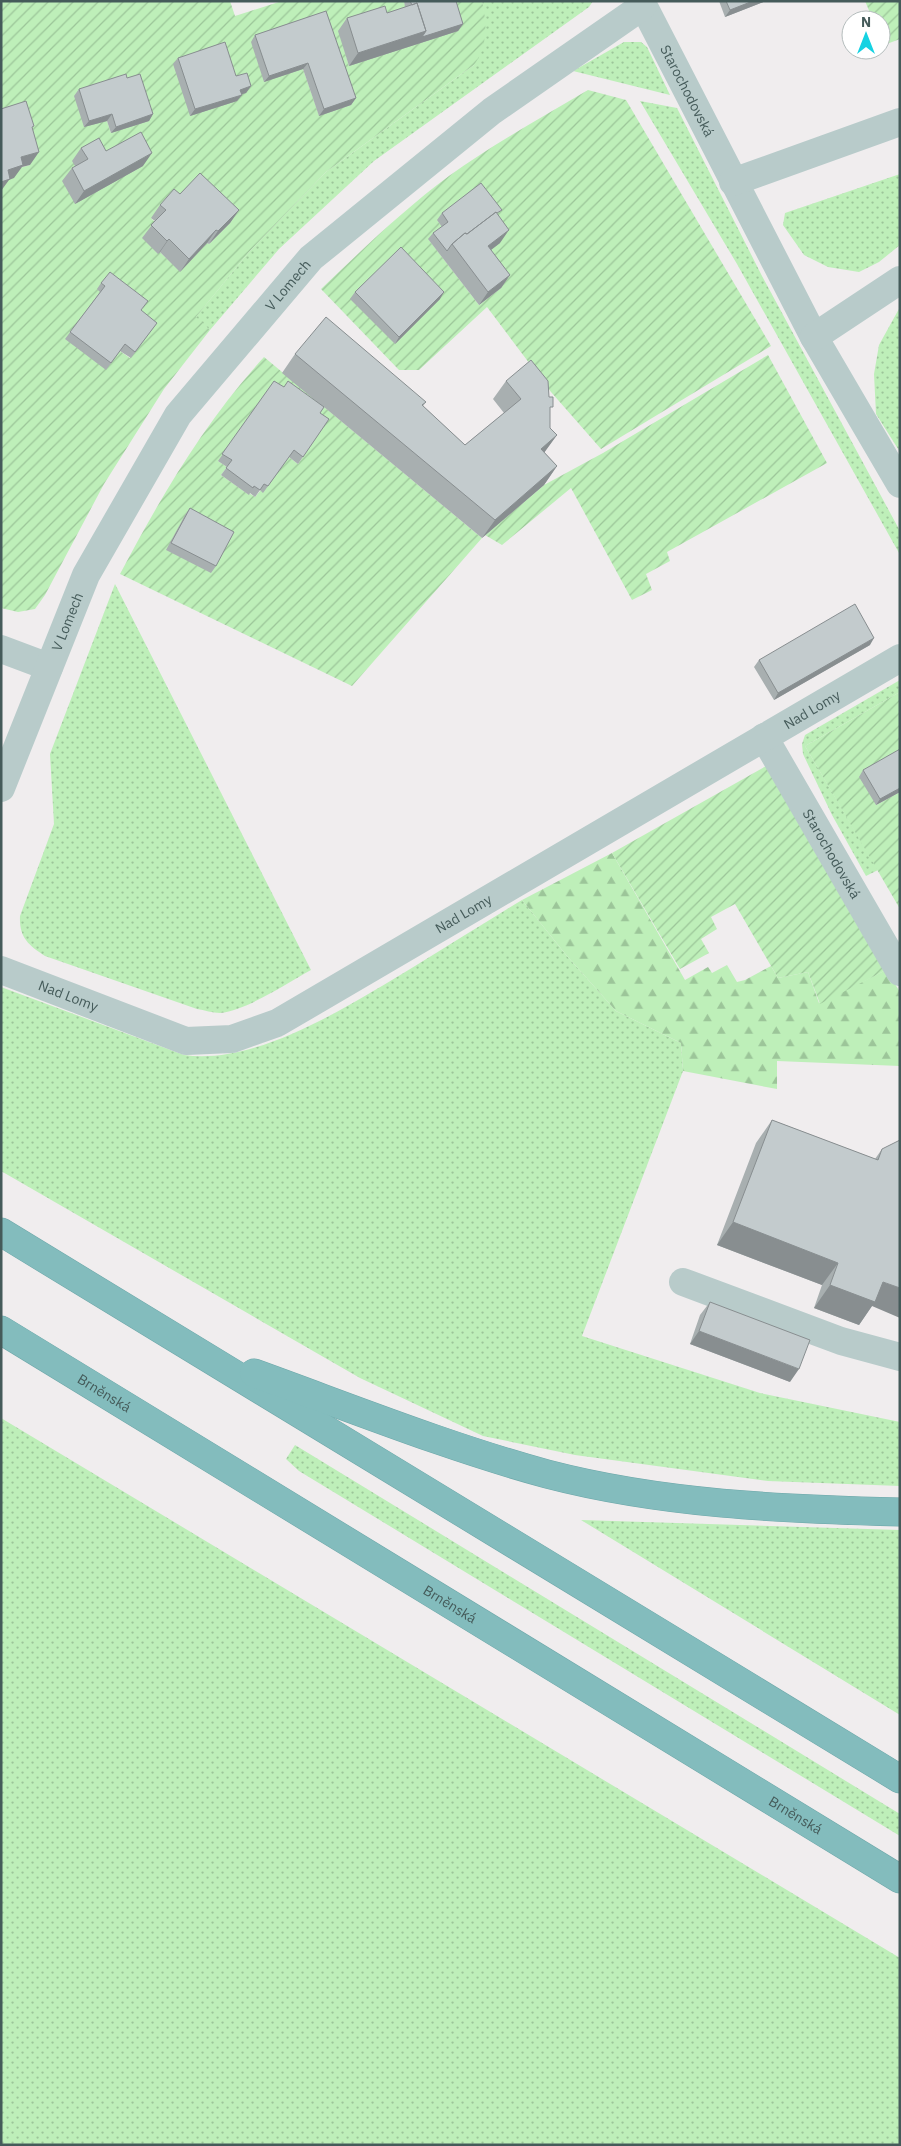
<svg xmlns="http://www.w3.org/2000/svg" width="901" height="2146" font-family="'IBM Plex Sans',sans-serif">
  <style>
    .grass { fill: url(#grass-dots) }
    .forest { fill: url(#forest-firs) }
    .garden { fill: url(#garden-furrows); fill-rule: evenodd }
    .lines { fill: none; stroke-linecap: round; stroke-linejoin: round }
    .highway-casing { stroke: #6ea7a9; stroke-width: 29 }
    .minor { stroke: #b8cbca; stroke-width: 28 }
    .highway { stroke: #83bcbd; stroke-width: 28 }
    .wall { fill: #a8afb0 }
    .shaded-wall { fill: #888e90 }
    .building { fill: #c3cbcd; stroke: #888e90 }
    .labels { text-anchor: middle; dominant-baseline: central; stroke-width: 4; stroke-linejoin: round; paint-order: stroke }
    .street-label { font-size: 14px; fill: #455b5a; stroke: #fff }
  </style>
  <defs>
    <pattern id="grass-dots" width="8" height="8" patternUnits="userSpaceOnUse" patternTransform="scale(1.25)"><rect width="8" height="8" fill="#beefb9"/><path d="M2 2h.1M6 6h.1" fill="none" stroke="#9cc599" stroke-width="1.8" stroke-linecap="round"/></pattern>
    <pattern id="forest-firs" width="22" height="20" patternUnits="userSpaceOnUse" patternTransform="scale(1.25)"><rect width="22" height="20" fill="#beefb9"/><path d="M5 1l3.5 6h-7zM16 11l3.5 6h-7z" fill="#9cc599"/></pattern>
    <pattern id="garden-furrows" width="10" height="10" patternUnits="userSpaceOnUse" patternTransform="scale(1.25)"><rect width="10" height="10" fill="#beefb9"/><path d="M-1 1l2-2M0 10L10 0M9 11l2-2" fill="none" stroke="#9cc599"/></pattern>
  </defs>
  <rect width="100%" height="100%" fill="#f0edee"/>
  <path class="grass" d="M482,1H593L589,7L374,161L279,249L210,330L195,318L249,252L326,172L474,65L485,23Z
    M624,42H641L647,47L670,95L573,71Z
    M640,101L677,108L762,276L900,531L899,553L737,264Z
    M900,174V245L879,262L859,272L828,267L804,255L783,225L785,213Z
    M900,307V452L876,414L874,374L879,345Z
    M115,584L311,970C285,984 250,1009 220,1013C213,1013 204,1010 197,1009L45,956C28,945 19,937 20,916L54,824L50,754Z
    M900,680V692L805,746L878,870L866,876L832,815L803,754L802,744L805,735Z
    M522,900L567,956L616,1011L681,1043L683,1071L582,1336L760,1393L900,1422V1486L768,1481L575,1455L483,1436L360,1378L1,1171V987L184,1055C258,1066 353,1003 415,966C451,944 486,922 522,900Z
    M1,1418L900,1958V2145H1Z
    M295,1445L900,1814V1836L299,1471L286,1459Z
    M581,1520L900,1530V1715Z"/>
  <path class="forest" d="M612,853L685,980L708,967L712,973L727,965L737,982L745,980L771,966L778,978L808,972L819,1003L886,970L900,992V1066L777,1061V1089L683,1071L681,1043L616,1011L567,956L522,900Z"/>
  <path class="garden" d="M1,1H230L235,16L282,1H404L408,16L339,31L349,66L449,1H482C487,22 488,47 474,65L326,172L249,252L196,317L210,330L164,389L104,484L45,595L35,609L18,612L1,608V183L12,170L30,165L1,119ZM303,69L351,105L319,115ZM135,81L111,133L107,121ZM151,218L229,223L209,244L207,243L180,271L160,252L157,253L156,223ZM100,292L143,308L136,317L130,358L120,351Z
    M865,1H900V39L884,45L881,39V20H873Z
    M588,90L626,100L771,346L601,449L551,392L487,307L419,370H399L321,289C362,250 403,210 449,176C493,144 541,118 588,90ZM437,220L501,288L479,305L429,240L444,229Z
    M768,355L827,463L667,552L670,561L646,574L652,590L632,600L571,488L502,545L485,535L544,485L603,453Z
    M264,357L482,538L352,686L120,574C162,495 204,423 264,357ZM324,426L298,464L289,457L255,497L249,493L248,494L221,475L227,467L218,461Z
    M900,692V755L876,805L900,792V909L805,746Z
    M766,766L886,970L820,1004L808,972L778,978L735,904L711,917L717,929L701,939L709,953L680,969L612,853Z"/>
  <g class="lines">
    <defs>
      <g id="highway">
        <path d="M1,1232L900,1779"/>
        <path id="s5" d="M1,1330L900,1879"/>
        <path d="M254,1373C351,1408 448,1447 547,1474C662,1504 782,1509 900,1512"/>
      </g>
    </defs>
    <use href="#highway" class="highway-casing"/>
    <g class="minor">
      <path id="s1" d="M641,1L814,337L900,484"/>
      <path d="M733,182L900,122"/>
      <path d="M814,337L900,280"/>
      <path d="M1,649L49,667"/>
      <path id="s2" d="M764,737L900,972"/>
      <path id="s3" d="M1,788L86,575L178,415L311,258L492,111L643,6"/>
      <path id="s4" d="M1,970L186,1041L232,1039L277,1023L900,658"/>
      <path d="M683,1282L841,1341L900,1357"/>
    </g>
    <use href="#highway" class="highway"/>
  </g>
  <path class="wall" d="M404,1H456L463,24L458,31L349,66L338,31L347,18L387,13L405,7Z
    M719,1H766L725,17Z
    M326,11L356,98L351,105L319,116L303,69L264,82L251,42L255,35Z
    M178,58L236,76L251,86L246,93L242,94L237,101L190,116L173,64Z
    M127,78L153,114L149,121L111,133L107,121L84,127L74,96L79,89Z
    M81,148L106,151L143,166L75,204L62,181L72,168L75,166L72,161Z
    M180,194L239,210L230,223L209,244L207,243L180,272L160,252L158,254L142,238L155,221L151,218L160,205Z
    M442,213L498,215L500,243L491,250L510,275L501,288L479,305L428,239L433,233L442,227L437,220Z
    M101,283L157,323L131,358L120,351L106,370L65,339L100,292L97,289Z
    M355,292L440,299L395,344L350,299Z
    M295,354L426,402L423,406L465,445L504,413L493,399L506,381L550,411V428L557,435L544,452L557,466L544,485L482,538L324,407L320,413L329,419L298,464L289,457L263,493L260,490L255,497L250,493L249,495L221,475L227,467L218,461L274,381L283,387L323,407L282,373Z
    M190,508L216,566L211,573L166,550L185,515Z
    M870,645L774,700L754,667L759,660Z
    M863,770L900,792L876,805L859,777Z
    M772,1120L875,1159L882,1149L872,1306L859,1325L814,1308L822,1285L717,1245L756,1143Z
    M710,1302L790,1382L690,1344L700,1315Z"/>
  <path class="shaded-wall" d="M753,1H766L725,17L730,10Z
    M463,24L458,31L349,66L358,53L426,31Z
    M308,63L303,69L264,82L269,76Z
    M251,86L246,93L236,96L240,90Z
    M242,95L237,101L190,116L195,109Z
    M356,98L351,105L319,116L324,109Z
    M112,114L107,121L84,127L89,121Z
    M153,114L149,121L111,133L116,127Z
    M39,152L30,165L22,167L14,178L9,180L1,191V179L8,170L21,157Z
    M152,153L143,166L75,204L84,191Z
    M239,210L230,223L209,244L218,231Z
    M216,230L207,243L180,272L189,259Z
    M509,230L500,243L479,259L488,246Z
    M169,239L160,252L158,254L167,241Z
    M510,275L501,288L479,305L488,292Z
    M444,292L440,299L395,344L399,337Z
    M557,435L544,453L541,449Z
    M557,466L544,485L482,538L495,520Z
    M874,638L870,645L774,700L778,693Z
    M900,788V792L876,805L880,799Z
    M733,1222L838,1263L822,1285L717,1245Z
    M883,1282L900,1288V1318L872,1306L859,1325L814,1308L830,1285Z
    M699,1331L799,1369L790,1382L690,1344Z"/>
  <path class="building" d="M410,1H456L463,24L422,37L426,31L417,3L412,5Z
    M726,1H753L730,10Z
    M417,3L426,31L358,53L347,18L385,6L387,13Z
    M326,11L356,98L324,109L308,63L269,76L255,35Z
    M225,42L236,76L247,73L251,86L240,90L242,95L195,109L178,58Z
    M126,74L127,78L140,74L153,114L116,127L112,114L89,121L79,89Z
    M26,101L34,126L32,127L39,152L21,157L23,165L8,170L10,179L1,182V109Z
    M141,132L152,153L84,191L72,168L88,159L81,148L99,138L106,151Z
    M200,173L239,210L218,231L216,230L189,259L169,239L167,241L151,225L166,210L160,205L174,189L180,194Z
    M481,183L502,210L497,213L496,212L467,234L465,233L452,244L447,251L433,233L448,222L442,213Z
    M496,212L509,230L488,246L510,275L488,292L452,244L465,233L467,234Z
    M401,247L444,292L399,337L355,292Z
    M110,272L148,301L141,310L157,323L135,352L125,344L111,363L70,332L105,286L101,283Z
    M326,317L426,402L422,405L465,445L521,399L506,381L531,360L548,381L549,397H553V407H550V428L557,435L541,449L557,466L495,520L295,354Z
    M274,381L284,387L288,381L324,407L320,413L329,419L303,457L294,450L268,486L264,484L260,490L254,486L253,488L226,468L232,460L222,454Z
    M190,508L234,532L216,566L171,543Z
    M855,604L874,638L778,693L759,660Z
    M900,749V788L880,799L863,770Z
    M772,1120L878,1160L882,1149L900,1140V1288L883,1282L875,1302L830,1285L838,1263L733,1222Z
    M710,1302L810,1340L799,1369L699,1331Z"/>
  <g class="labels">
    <g class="street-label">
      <text stroke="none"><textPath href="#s1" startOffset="101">Starochodovská</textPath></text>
      <text stroke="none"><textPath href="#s3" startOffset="584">V Lomech</textPath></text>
      <text stroke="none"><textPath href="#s3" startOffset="179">V Lomech</textPath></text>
      <text stroke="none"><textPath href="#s4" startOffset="912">Nad Lomy</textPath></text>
      <text stroke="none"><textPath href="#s2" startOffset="135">Starochodovská</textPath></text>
      <text stroke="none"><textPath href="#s4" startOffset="508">Nad Lomy</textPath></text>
      <text stroke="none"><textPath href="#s4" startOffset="72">Nad Lomy</textPath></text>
      <text stroke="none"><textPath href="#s5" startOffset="121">Brněnská</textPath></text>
      <text stroke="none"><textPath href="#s5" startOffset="526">Brněnská</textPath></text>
      <text stroke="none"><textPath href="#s5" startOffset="931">Brněnská</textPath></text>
    </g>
  </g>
  <rect width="901" height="2146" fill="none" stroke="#455b5a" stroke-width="5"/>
  <g transform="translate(866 35)"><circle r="24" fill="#ffffff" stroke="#b5bdbd"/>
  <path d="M0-4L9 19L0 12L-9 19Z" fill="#15d2e2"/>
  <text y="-8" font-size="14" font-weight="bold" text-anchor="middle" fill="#455b5a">N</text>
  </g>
</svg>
